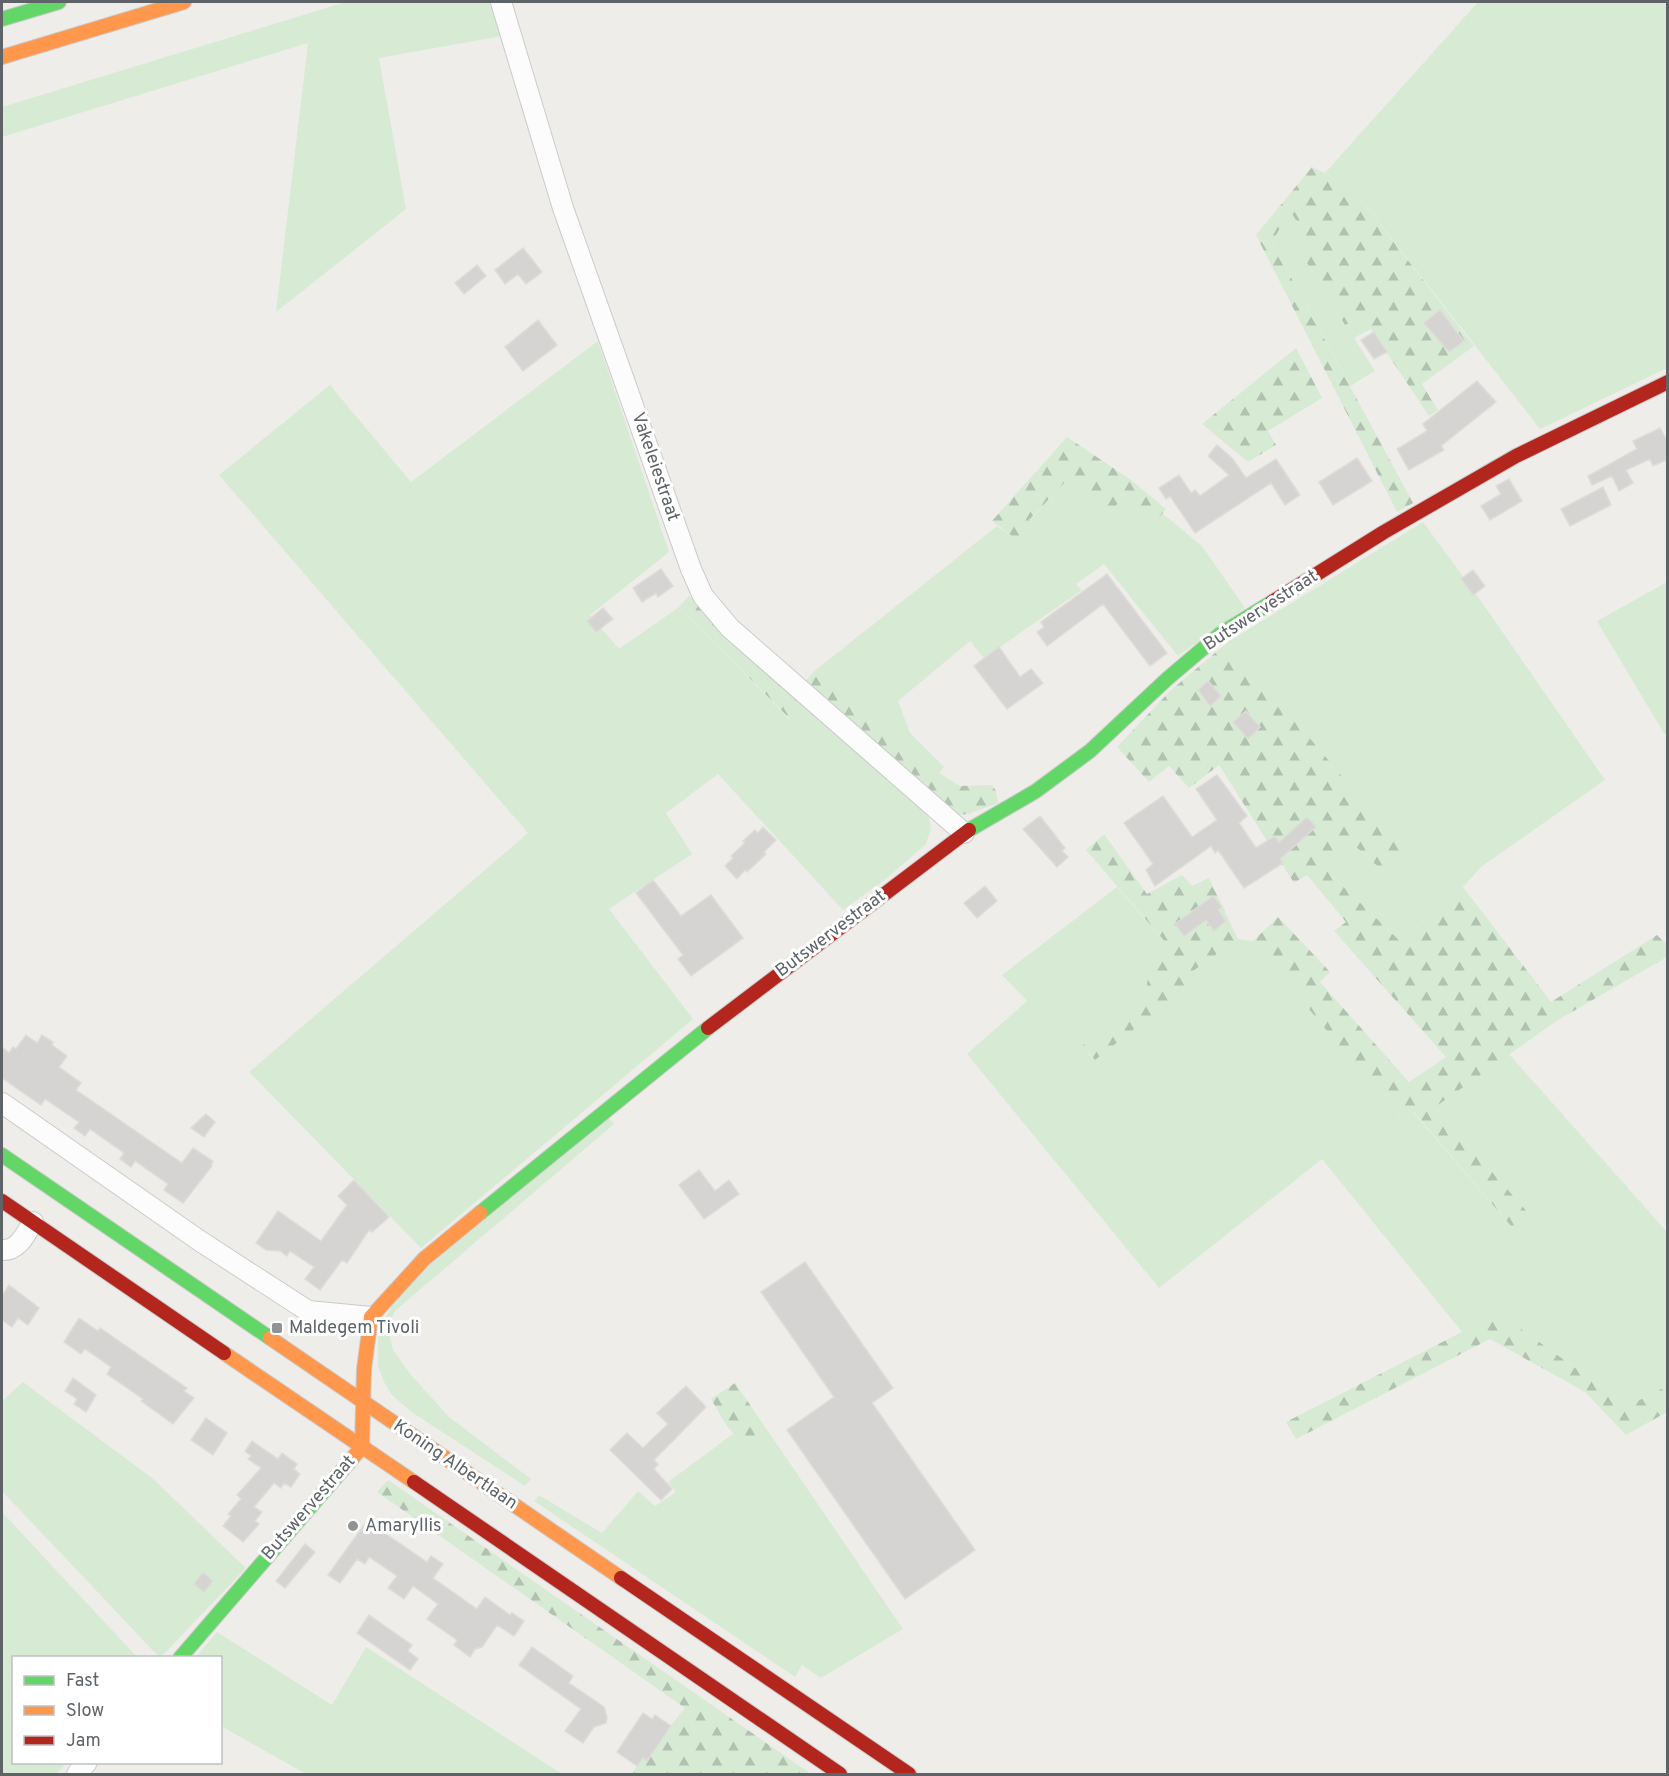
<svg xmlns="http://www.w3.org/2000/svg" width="1669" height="1776" font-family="Overpass,sans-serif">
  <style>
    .green { fill: #d7ebd4 }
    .forest { fill: url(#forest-firs) }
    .building { fill: #d5d4d2; stroke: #dedcd8; stroke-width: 1.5 }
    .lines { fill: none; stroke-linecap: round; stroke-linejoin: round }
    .street-casing { stroke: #cbcbcb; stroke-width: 22 }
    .fast-casing { stroke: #cacac9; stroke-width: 16 }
    .slow-casing { stroke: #cacac9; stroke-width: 16 }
    .jam-casing { stroke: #cacac9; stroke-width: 16 }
    .street { stroke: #fcfcfc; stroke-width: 20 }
    .fast { stroke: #63d668; stroke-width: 14 }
    .slow { stroke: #ff974d; stroke-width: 14 }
    .jam { stroke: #b3261e; stroke-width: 14 }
    .poi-dot { fill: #909394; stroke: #fff; stroke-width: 2 }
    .labels { text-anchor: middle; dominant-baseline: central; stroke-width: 6; stroke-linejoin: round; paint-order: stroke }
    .street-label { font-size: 18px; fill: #5e6367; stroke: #fff }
    .poi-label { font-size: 18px; fill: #5e6367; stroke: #fff; text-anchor: start }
  </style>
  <defs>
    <pattern id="forest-firs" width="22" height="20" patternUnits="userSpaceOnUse" patternTransform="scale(1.5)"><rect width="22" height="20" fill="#d7ebd4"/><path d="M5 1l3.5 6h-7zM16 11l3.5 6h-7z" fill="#b2c2b0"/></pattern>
  </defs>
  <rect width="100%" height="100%" fill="#eeede9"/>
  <path class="green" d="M346,2H491L502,36L379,58L406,209L276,312L308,43L2,137V107Z
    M1478,2H1667V368L1540,429L1357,194L1325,173Z
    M1290,210L1306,235L1299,250L1345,325L1363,317L1371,329L1354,338L1375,371L1350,386L1272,242Z
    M598,341L669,552L590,615L619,649L679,607L789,719L804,708L918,804L929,818L931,828L926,844L886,879L843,910L718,774L666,813L692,854L609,909L693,1019L421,1248L249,1072L528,833L219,475L330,385L411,482Z
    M1064,482L1111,512L1122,498L1156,521L1162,513L1202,546L1245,608L1178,656L1104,564L1076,584L1082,590L984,658L970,641L898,701L910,733L944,767L939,773L817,669L997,526L1025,545L1029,521Z
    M1423,522L1481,601L1605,780L1481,867L1463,887L1400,941L1327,871L1355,846L1384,872L1408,855L1228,642Z
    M1667,582L1668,734L1665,735L1597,621Z
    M1117,887L1173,951L1149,971L1145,996L1082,1046L1094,1060L1196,980L1192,971L1238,939L1253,941L1401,1121L1413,1112L1516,1232L1532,1220L1529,1214L1434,1107L1509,1054L1667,1232V1386L1628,1406L1499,1313L1462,1332L1322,1159L1159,1288L967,1054L1027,1001L1002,975Z
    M609,1118L614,1124L396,1310L389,1323V1334L393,1350L411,1375L449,1417L531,1479L525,1486L413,1413L392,1395L385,1384L378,1366V1332L392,1306L429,1265Z
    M23,1382L152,1478L246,1568L161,1657H159L2,1491V1401Z
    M733,1434C747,1444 756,1444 772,1437L903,1629L821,1678L802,1665L795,1677L534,1501L539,1495L602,1533L638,1491L655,1506L676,1492L668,1482Z
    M2,1512L137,1657L14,1658V1762L67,1763L56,1774H2Z
    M217,1632L332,1705L366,1647L562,1774H306L221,1726L220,1658H195Z"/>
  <path class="forest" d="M1312,167L1325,173L1357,194L1474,346L1422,384L1438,410L1429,416L1363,317L1345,325L1299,250L1306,235L1290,211L1272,242L1413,503L1397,512L1256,235Z
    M1296,348L1322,398L1268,431L1276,445L1248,462L1202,424Z
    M1067,437L1131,480L1166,509L1156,521L1122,498L1111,512L1064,483L1029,520L1040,530L1024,545L992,521Z
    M689,596L792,694L817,669L939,773L960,786L992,785L996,791L998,803L968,814L957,815L871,741L858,753L804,708L790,719L679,607Z
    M1228,642L1409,855L1384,872L1355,846L1327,871L1400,941L1463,887L1551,1002L1657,935L1667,945V957L1558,1020L1435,1107L1529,1214L1532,1220L1516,1232L1414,1112L1401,1121L1253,941L1278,917L1330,972L1320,982L1409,1082L1446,1057L1334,931L1346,922L1307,875L1294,883L1219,765L1189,788L1169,766L1149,782L1117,747L1170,691Z
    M1104,834L1147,894L1182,875L1192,886L1209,878L1238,939L1193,971L1196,980L1095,1060L1082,1046L1145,996L1149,971L1173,951L1086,850Z
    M1499,1313L1628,1406L1667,1386V1412L1626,1435L1585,1392L1490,1339L1296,1439L1286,1422Z
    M735,1383L772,1437C736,1454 727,1425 711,1399Z
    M388,1480L811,1774H631L685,1708L377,1492Z"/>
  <path class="building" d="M523,248L542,272L526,284L518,274L505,284L495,270Z
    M477,265L486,276L464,294L455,283Z
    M1440,310L1464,341L1449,352L1424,323Z
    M538,320L557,345L523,371L505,347Z
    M1374,332L1387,352L1374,359L1361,340Z
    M1477,381L1496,402L1441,446L1444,450L1409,470L1397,449L1427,431L1423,424Z
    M1660,428L1668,442V459L1653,466L1650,459L1626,470L1633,483L1619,491L1612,476L1592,485L1588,476L1637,449L1633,441Z
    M1217,445L1232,458L1246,478L1276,459L1300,495L1285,505L1271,483L1195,533L1170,496L1166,499L1159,488L1179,475L1191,493L1195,490L1200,496L1229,475L1208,456Z
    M1357,458L1372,481L1333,505L1319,482Z
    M1509,479L1522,501L1490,520L1481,506L1501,494L1496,486Z
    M1603,487L1611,505L1570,526L1561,509Z
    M661,569L673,586L658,597L656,593L642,602L633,588Z
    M1473,570L1485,586L1473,595L1461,579Z
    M1107,574L1167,653L1150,666L1103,604L1047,646L1037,632L1044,627L1041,622Z
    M603,608L613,619L596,632L587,621Z
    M999,647L1020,677L1031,669L1043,683L1007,709L974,666Z
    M1208,681L1221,696L1210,706L1198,690Z
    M1246,711L1260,727L1248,739L1233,722Z
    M1217,775L1247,816L1239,823L1256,848L1275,836L1279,842L1307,817L1316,827L1280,859L1283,863L1244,888L1218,850L1215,853L1211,846L1155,886L1146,870L1153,864L1124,823L1163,796L1192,837L1217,820L1196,789Z
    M1040,816L1065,848L1062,851L1068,857L1057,867L1023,829Z
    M763,827L776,840L764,852L766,854L747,872L745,870L737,879L725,866L733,858L731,856L745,843L743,841L755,830L758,833Z
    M653,880L681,916L711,895L743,938L691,976L678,959L683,955L636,893Z
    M985,886L997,901L977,918L964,903Z
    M1213,896L1222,907L1218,910L1226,921L1214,931L1206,920L1184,936L1175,924Z
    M26,1035L37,1043L42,1035L53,1042L52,1045L67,1056L59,1067L81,1083L76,1090L182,1163L193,1148L213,1161L211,1165L212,1166L183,1203L164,1190L168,1184L135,1161L131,1167L120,1159L124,1153L90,1129L85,1136L74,1128L79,1122L45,1099L41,1105L2,1078V1047L9,1053L13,1047L16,1049Z
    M206,1114L215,1122L204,1137L191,1128Z
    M699,1170L715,1191L729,1180L739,1194L704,1219L679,1185Z
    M354,1180L389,1217L372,1232L369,1230L347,1263L342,1260L320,1290L305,1279L314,1267L290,1251L287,1256L280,1251L266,1250L256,1243L278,1211L321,1241L347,1205L338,1196Z
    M805,1262L893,1388L872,1403L975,1550L905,1599L787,1430L834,1397L761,1292Z
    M9,1285L39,1308L28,1325L18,1318L12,1327L2,1320V1296Z
    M79,1318L98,1331L100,1328L187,1388L184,1391L194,1398L173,1424L141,1401L143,1399L107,1374L111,1367L85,1349L81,1354L64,1342Z
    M73,1378L96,1395L86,1412L74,1404L77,1399L65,1391Z
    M686,1386L706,1407L654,1460L658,1464L654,1469L672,1489L661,1500L610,1450L627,1433L643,1448L668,1424L657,1413Z
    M206,1418L227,1433L213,1455L191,1440Z
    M252,1441L278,1459L282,1453L297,1464L294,1469L300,1474L291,1487L284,1483L281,1488L274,1483L254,1507L262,1512L255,1521L259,1524L243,1542L223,1526L231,1516L228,1514L241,1499L237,1495L261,1468L248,1459L251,1456L245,1451Z
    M367,1521L427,1562L431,1556L443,1564L433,1578L477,1609L485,1597L510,1615L512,1613L524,1621L514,1636L497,1625L482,1647L475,1649L470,1657L454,1645L457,1640L427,1619L438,1604L413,1586L404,1599L388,1588L397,1576L369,1557L365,1564L357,1559L340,1583L328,1575Z
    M305,1544L315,1552L285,1588L276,1581Z
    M203,1572L213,1581L204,1592L194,1584Z
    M369,1615L412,1645L408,1651L418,1659L410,1670L357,1633Z
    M532,1647L573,1676L569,1683L604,1707L607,1717L606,1723L594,1727L583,1743L565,1731L581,1709L519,1665Z
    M643,1713L652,1719L655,1715L671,1726L647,1761L643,1758L637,1766L617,1752Z"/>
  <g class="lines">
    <defs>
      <path id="street" d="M501,2L563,208L691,569L703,596L730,628L964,833
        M2,1103L200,1241L308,1311L371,1317
        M2,1250C18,1251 25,1235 33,1222
        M77,1774L87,1762"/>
      <path id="fast" d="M2,19L59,2
        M969,830L1036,791L1090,751L1167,679L1220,634L1272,602
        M2,1155L270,1338
        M480,1213L708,1028
        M180,1658L351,1460"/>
      <path id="slow" d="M2,57L184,2
        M270,1338L621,1578
        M224,1353L414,1482
        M351,1460L362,1447L364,1369L371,1317L424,1259L480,1213"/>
      <path id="jam" d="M1272,602L1384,532L1516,456L1668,382
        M708,1028L969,830
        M2,1201L224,1353
        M414,1482L840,1774
        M621,1578L909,1774"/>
    </defs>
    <use href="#street" class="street-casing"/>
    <use href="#fast" class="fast-casing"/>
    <use href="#slow" class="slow-casing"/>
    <use href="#jam" class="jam-casing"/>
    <use href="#street" class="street"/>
    <use href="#fast" class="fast"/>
    <use href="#slow" class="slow"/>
    <use href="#jam" class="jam"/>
  </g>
  <g class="poi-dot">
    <rect x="271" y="1322" width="12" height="12" rx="3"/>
    <circle cx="353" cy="1526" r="6"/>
  </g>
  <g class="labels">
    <g class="street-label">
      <text transform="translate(655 467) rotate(71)">Vakeleiestraat</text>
      <text transform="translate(1261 611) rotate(-33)">Butswervestraat</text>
      <text transform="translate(831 934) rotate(-37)">Butswervestraat</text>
      <text transform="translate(455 1465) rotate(34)">Koning Albertlaan</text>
      <text transform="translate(309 1508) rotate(-49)">Butswervestraat</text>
    </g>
    <g class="poi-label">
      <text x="289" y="1328">Maldegem Tivoli</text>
      <text x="365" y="1526">Amaryllis</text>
    </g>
  </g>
  <rect width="1669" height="1776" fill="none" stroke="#5e6367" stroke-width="6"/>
  <rect x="12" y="1656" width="210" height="108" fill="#ffffff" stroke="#bfc1c2" stroke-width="1.5"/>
  <rect x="24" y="1676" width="30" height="9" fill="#63d668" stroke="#bfc1c2" stroke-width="1.5"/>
  <text x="66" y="1686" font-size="18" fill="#5e6367">Fast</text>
  <rect x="24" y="1706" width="30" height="9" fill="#ff974d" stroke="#bfc1c2" stroke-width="1.5"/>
  <text x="66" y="1716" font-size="18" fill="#5e6367">Slow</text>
  <rect x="24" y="1736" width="30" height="9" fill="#b3261e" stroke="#bfc1c2" stroke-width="1.5"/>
  <text x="66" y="1746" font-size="18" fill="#5e6367">Jam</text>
</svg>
